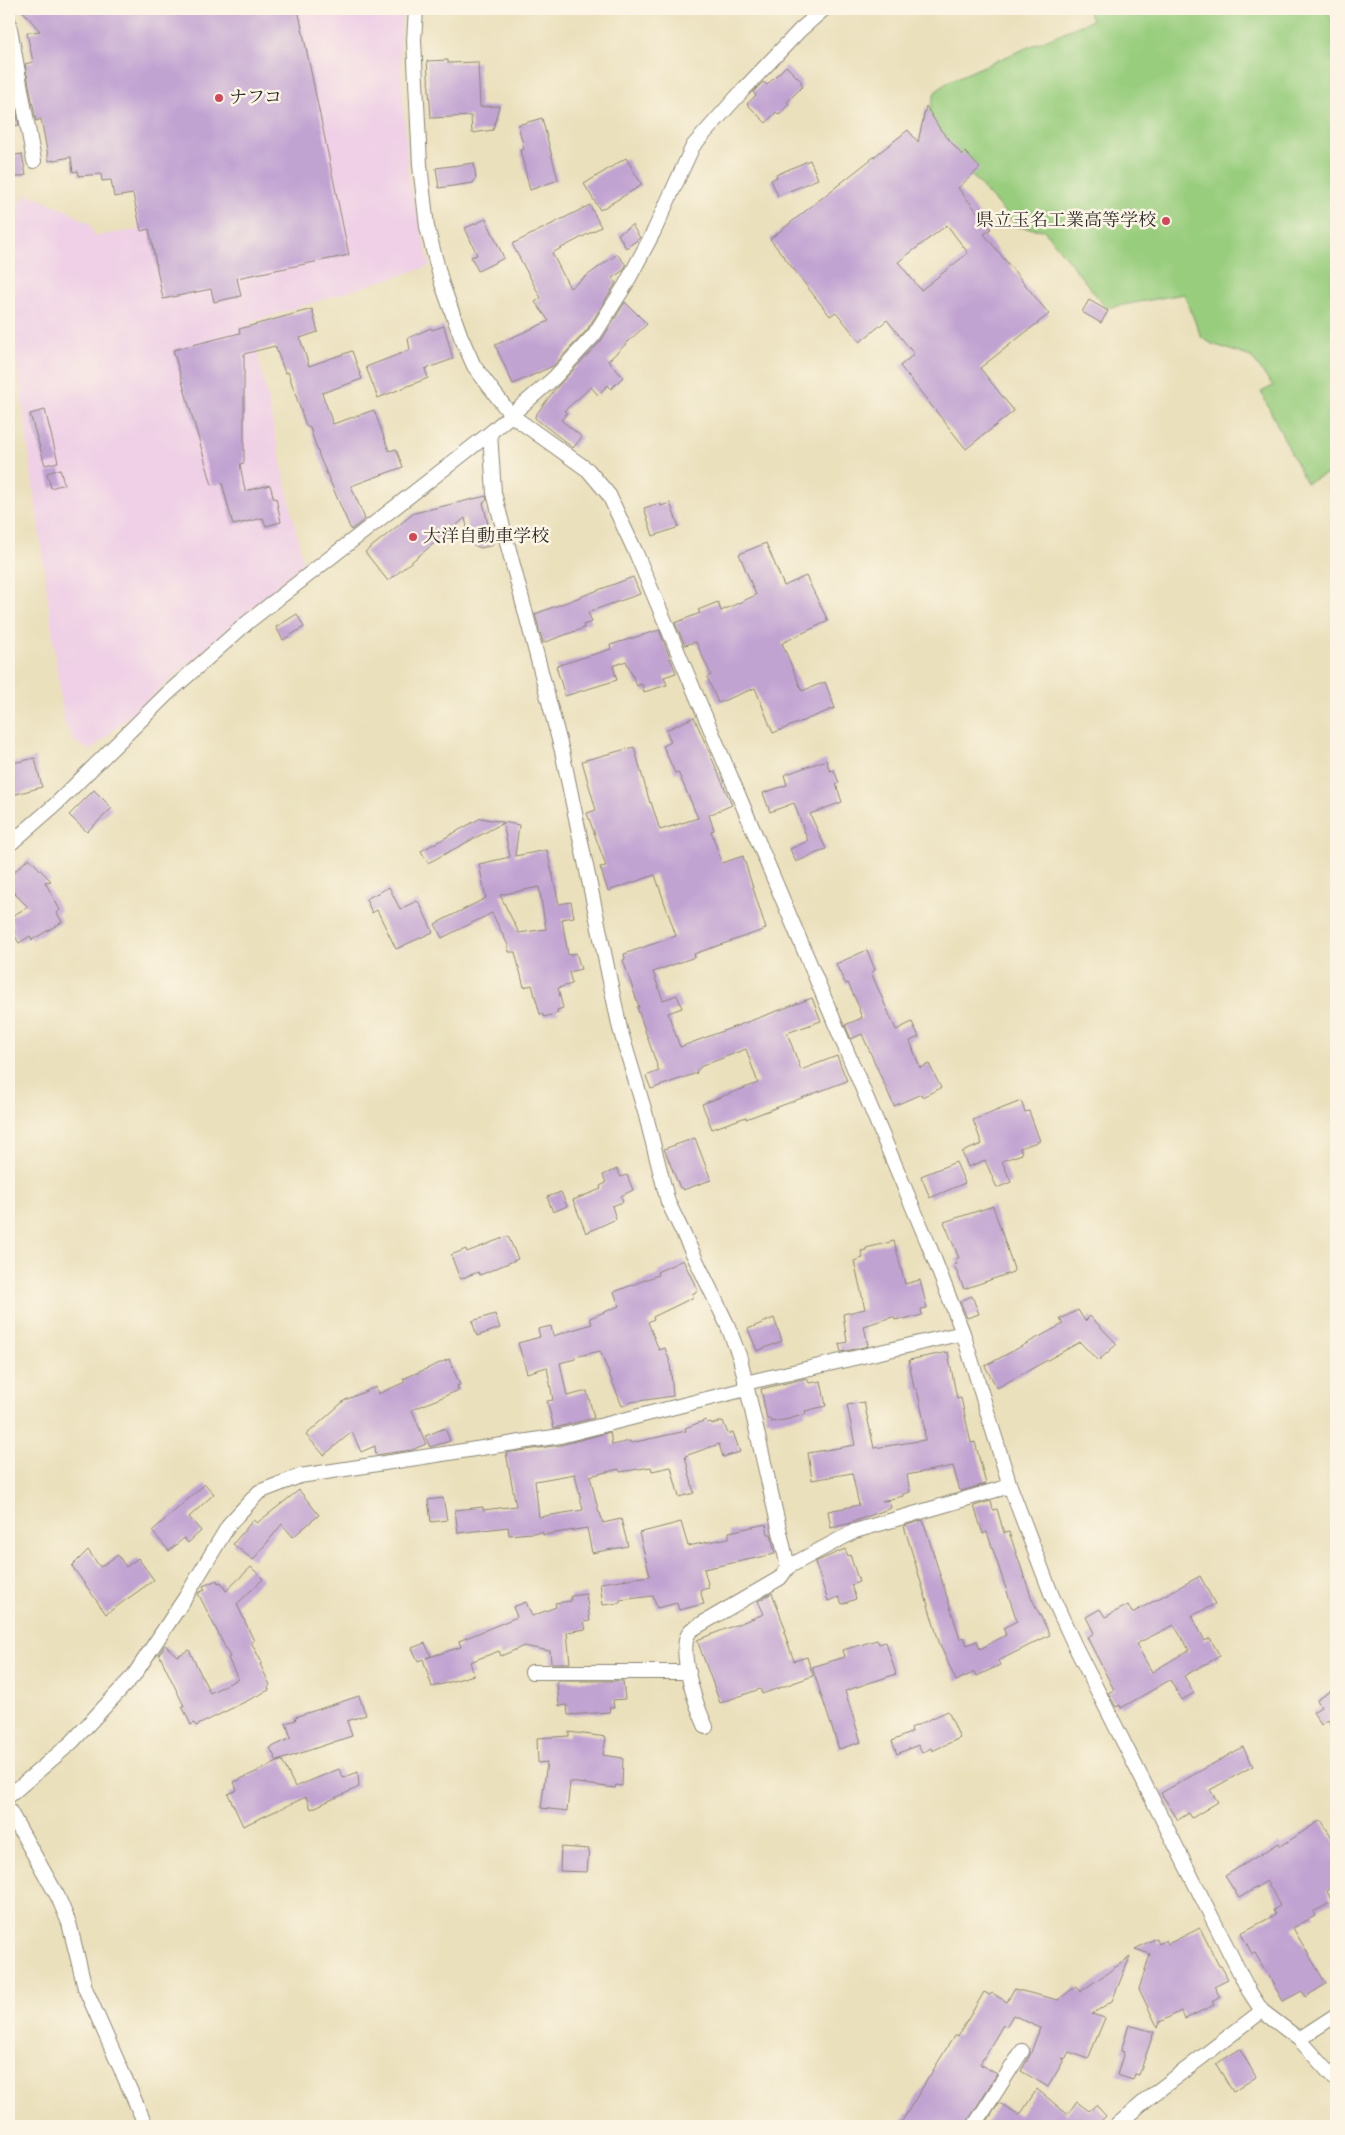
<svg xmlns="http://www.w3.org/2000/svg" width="1345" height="2135" font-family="Vollkorn,'Noto Serif JP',serif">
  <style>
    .built { fill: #efd0e6 }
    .green { fill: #99cd7e; stroke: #627c54 }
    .building { fill: #c1a3d2; fill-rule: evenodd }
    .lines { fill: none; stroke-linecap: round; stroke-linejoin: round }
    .minor-casing { stroke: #8a8674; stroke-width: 16 }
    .minor { stroke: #fff; stroke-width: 14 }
    .poi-dot { fill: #d1495b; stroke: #fcf5e5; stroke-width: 2 }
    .labels { text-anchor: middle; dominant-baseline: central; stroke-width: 5; stroke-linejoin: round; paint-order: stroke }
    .poi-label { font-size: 18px; fill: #2b2b2b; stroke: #fcf5e5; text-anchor: start }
  </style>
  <rect width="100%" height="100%" fill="#fcf5e5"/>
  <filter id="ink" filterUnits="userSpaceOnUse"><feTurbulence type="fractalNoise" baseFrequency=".02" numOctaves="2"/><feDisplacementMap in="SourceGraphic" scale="10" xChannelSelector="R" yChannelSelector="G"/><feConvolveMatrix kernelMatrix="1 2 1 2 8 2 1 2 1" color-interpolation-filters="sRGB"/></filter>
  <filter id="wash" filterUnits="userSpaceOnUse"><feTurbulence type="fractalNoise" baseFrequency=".0096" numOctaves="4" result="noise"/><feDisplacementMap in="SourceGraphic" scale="20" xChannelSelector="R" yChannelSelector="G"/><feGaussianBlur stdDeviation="1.12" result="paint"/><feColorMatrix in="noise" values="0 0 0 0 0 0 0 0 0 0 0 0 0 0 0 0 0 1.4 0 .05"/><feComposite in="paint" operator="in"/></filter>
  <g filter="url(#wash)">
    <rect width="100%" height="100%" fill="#eae0bc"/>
    <path class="built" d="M99,9H403L400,50L409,181L430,266L251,322L303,563L90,751L74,741L64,722L21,391L12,333L9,329V229L10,220L26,193L66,210L90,224L94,236L139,230Z"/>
    <path class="green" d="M1087,9H1328L1336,36V470L1306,483L1261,392L1273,386L1251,357L1212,344L1201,337L1184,294L1106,308L1044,230L1018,227L934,134L928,117L935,92L949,81L1092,20Z"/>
    <g id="blocks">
      <path class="building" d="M21,9H298L349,255L237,278L241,296L214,302L211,289L163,299L149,229L141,231L133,194L114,197L111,180L102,181L101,174L79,176L78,171L73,172L71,157L49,161L41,119L36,121L25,64L33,62L27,33L40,31Z
        M448,60V63L478,62L480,107L499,106L493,130L472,133L471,116L431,118L427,61Z
        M786,66L802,82L800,84L803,86L787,102L789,104L779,115L776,112L766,123L747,104L756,95L753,92L763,82L767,85Z
        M9,71L19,125L9,127Z
        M926,106L940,129L962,155L965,152L980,168L958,188L991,229L984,234L1049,314L980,368L1014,411L966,449L900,366L914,354L887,320L860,342L836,312L830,316L770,239L908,130L918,142ZM947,225L968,253L921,290L898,262Z
        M542,118L558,180L530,190L520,150L524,149L518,125Z
        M22,154L26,175L9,179V156Z
        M626,158L642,185L600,210L584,184Z
        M810,160L818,179L778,196L771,180L777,177L776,175Z
        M474,163L476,178L473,183L439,188L436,168Z
        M590,205L601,227L552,253L570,288L617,254L626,265L624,270L612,278L616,283L587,330L553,366L513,384L495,345L549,321L535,302L541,298L512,244Z
        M486,219L504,258L478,271L471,257L477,255L465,228Z
        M632,225L640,238L626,248L618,234Z
        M1089,300L1108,311L1101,323L1082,312Z
        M625,302L647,324L608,361L623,377L611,389L608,385L598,395L591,387L564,411L567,413L561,420L582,437L573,448L535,418V416L556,388L601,341Z
        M312,309L318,332L300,338L309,366L352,351L362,379L322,393L333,424L374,410L389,451L396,449L403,467L351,486L365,519L351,530L320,458L310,428L306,426L288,372L285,373L275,346L244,354V463L240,464L245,491L270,485L274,499L276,498L281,522L266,526L263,518L233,525L222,483L212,485L173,350L240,333L239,329Z
        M444,326L453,359L425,369L428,378L378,398L366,367L410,350L408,338L431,328L432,330Z
        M45,410L58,462L45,465L30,414Z
        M60,469L64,484L51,488L47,473Z
        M486,496L487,500L483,503L493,545L481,548L471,544L465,518L388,581L365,552L414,513Z
        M660,503L661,506L670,503L679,527L653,536L644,508Z
        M766,543L784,586L806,576L828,621L782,643L802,691L825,682L835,708L773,733L755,688L718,703L707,677L711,675L696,642L685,645L675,623L700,613L698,610L718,602L721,611L756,595L739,554Z
        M633,577L640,594L588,612L592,622L583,625L584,628L543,643L535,614Z
        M297,614L304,627L283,640L276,627Z
        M659,630L676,673L664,677L667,685L644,692L642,684L637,686L626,661L613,666L617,680L565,696L556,666L611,649L610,645Z
        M694,717L732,805L709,815L714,830L711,831L722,863L743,856L766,929L694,954L695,957L653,972L663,1000L677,995L682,1008L668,1013L680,1047L812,998L821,1021L787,1033L801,1070L837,1056L847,1081L746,1119V1117L712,1129L702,1104L758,1083L746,1049L702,1066L696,1071L697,1073L651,1089L646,1076L659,1071L637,1007H639L623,960L625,959L624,954L676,936L655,875L608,891L600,867L606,866L587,813L596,810L582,761L634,747L650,803L651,802L660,830L698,818L678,772L675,773L663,746L671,742L666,730Z
        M35,758L42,787L9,796V764Z
        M826,760L830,771L834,770L839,783L836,784L842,802L810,814L826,849L796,862L790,849L808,841L794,803L770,812L763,793L787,785L784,775Z
        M94,790L112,808L87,832L69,815Z
        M481,818L519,825L515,856L547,850L559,904L571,902L574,917L562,919L568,955L576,953L581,969L569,972L572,984L558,988L563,1008L557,1010L558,1013L544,1017L543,1014H540L532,985L524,987L515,952H509L508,945L492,913L442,938L435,924L486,898L479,864L510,857L503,823L428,863L421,851ZM539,887L546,929L519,933L500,895Z
        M29,858L51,881L45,882L60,910L57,913L62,922L32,940L30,936L19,943L10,927L14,925L10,917L28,907L9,888V877Z
        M389,887L400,909L417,901L420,904L433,932L396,949L377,910L372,913L366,899Z
        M867,950L875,970L872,971L873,977L896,1030L912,1022L919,1037L910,1041L920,1068L929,1064L941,1088L922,1097L921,1094L894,1106L862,1034L851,1039L845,1025L862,1018L859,1010L860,1009L848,983L846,984L844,981L836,964Z
        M1021,1101L1025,1112L1029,1111L1040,1141L1020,1148L1022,1154L1002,1161L1011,1182L997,1188L985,1160L968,1167L962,1152L982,1144L973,1120Z
        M695,1138L711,1180L683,1190L682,1188H680L664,1149Z
        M956,1162L965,1183L930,1198L921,1176Z
        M617,1169L621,1177L627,1175L633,1190L621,1196L623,1202L612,1206L616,1219L586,1233L573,1200L601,1189L600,1186L606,1183L603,1175Z
        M561,1192L567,1206L553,1212L547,1197Z
        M993,1206L1014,1269L1013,1272L964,1289L954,1265L957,1264L955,1259L959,1258L944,1222Z
        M508,1236L518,1259L480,1275L478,1272L460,1279L451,1255L466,1249L467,1252Z
        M894,1241L905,1284L920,1280L927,1308L921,1309L922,1315L904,1320L903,1318L895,1320L894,1317L889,1318L864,1326L868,1346L841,1352L839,1344L847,1342L843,1314L865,1309L854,1261L863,1258L861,1251L866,1250V1248Z
        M683,1260L698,1291L692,1294L694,1297L653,1317L654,1319L648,1322L659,1350L665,1348L670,1362L673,1396L632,1402L622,1406L600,1351L575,1357V1359L560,1363L567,1396L587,1391L594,1418L554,1428L547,1401L553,1400L547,1367L527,1373L518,1343L540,1337L538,1329L551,1326L553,1336L592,1324L590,1318L619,1306L614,1292L658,1275L657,1272Z
        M972,1296L979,1314L967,1318L960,1301Z
        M1078,1310L1085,1321L1090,1316L1117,1344L1098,1361L1080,1342L997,1388L985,1366L1063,1324L1060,1319Z
        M495,1314L500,1328L477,1336L472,1321Z
        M774,1318L782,1341L757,1351L748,1329Z
        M948,1352L957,1399L961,1398L971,1443L975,1442L986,1484L960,1491L953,1466L907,1475L910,1492L903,1494V1496L882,1501L889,1500L891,1508L847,1524L831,1528L828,1511L859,1505L852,1473L812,1480L808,1453L855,1445L847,1405L864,1402L874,1448L925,1440L924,1421L917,1390L914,1388L909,1360Z
        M449,1359L460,1385L457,1386L459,1390L412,1410L426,1444L412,1450L383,1454L376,1455L375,1446L361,1452L352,1432L324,1455L306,1435L345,1400L376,1387L378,1394L405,1382L403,1379Z
        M807,1378L809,1383L821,1381L826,1406L805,1411L806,1414L789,1419L771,1422L770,1419H767L761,1389Z
        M706,1420L707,1423L711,1422L712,1424L723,1421L728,1434L733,1432L740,1452L723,1457L719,1444L685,1456L694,1493L679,1497L671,1467L652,1471L651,1467L620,1472L619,1469L590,1476L599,1513H600L603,1523L621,1519L628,1546L592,1553L587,1528L543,1535V1532L509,1535L508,1527L458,1533L455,1510L483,1507V1510L516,1506L506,1453L561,1445L610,1432L612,1445L630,1441L631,1443L686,1431L685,1428ZM575,1474L583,1510L539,1517L535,1481Z
        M445,1428L450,1441L430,1447L425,1436Z
        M205,1484L214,1494L189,1517L201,1531L188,1543L184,1538L169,1551L152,1531Z
        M299,1490L319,1515L293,1537L282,1524L253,1560L233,1544L253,1520L257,1523Z
        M443,1498L447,1520L431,1522L428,1500Z
        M991,1501L993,1510L997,1509L1004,1533L1009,1532L1032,1599L1050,1635L998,1661L1000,1665L977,1676L975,1672L956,1681L940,1645L904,1526L923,1520L960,1639L964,1637L967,1645L977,1641L980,1649L1006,1635L1003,1628L1017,1621L987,1532L983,1534L974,1506Z
        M681,1522L688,1546L729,1538V1532L766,1524L768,1534H771L775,1554L704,1569L709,1588L700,1590L704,1604L679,1610L677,1603L657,1608L653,1596L620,1600V1603L603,1605L600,1583L650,1576L639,1533Z
        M845,1549L848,1556L850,1555L859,1582L851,1585L856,1599L842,1604L839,1597L828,1601L815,1562Z
        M88,1550L100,1567L118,1555L126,1567L138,1558L154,1580L106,1614L72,1566Z
        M251,1567L263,1579L237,1604L254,1641L251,1642L262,1663L260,1664L270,1685L268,1687L269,1690L196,1726L194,1723L191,1725L182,1706H184L159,1654L165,1645L177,1656L189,1650L210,1693L238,1679L228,1658L230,1657L198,1593L205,1590L203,1586L217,1580L218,1583L221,1582L226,1591Z
        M1200,1576L1215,1604L1192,1616L1205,1641L1210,1638L1220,1656L1184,1676L1194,1693L1182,1700L1170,1680L1121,1708L1120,1705L1116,1707L1108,1693L1114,1690L1087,1637L1094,1633L1086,1617L1100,1609L1105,1617L1128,1605L1132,1613ZM1174,1625L1189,1650L1152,1672L1136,1644Z
        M772,1593L786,1631L784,1632L794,1661L807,1657L813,1676L762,1694L760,1689L720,1703L697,1640L764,1614L758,1601Z
        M586,1594L590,1621L584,1622L586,1629L567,1632L570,1663H551L550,1651L524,1646L501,1656L499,1651L470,1662L474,1675L432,1687L423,1659L418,1661L412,1648L425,1643L431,1656L426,1658L461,1647L459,1641L517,1617L513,1607L526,1602L532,1616L556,1607L555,1603L571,1601V1596Z
        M877,1640L879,1644L886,1642L896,1674L845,1691L861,1742L839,1749L812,1667L845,1657L843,1650Z
        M557,1681H623L625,1699L613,1700L614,1708H609L610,1712L568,1715L567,1705L559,1706Z
        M1336,1688V1734L1328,1720L1321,1725L1313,1712L1321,1707L1317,1700Z
        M359,1696L366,1715L347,1721L352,1736L277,1761L270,1748L291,1738L286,1723L296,1720L295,1717Z
        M948,1711L960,1738L932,1751L931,1748L922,1753L918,1745L897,1754L892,1741L912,1732L911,1728Z
        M569,1732L606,1737L603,1755L623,1758L622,1786L616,1785L615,1788L570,1782L567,1811L541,1808L547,1762L538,1763L537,1738L569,1736Z
        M1243,1747L1253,1766L1210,1790L1218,1802L1192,1818L1189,1813L1178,1820L1161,1793Z
        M282,1760L295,1787L339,1769L343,1778L358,1772L359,1787L311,1809L306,1797L243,1826L228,1794L237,1790L234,1782Z
        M1321,1820L1336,1844V1885L1327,1891L1332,1902L1313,1912L1315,1916L1293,1928L1326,1984L1305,1997L1302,1991L1283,2001L1255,1953L1252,1954L1241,1933L1275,1915L1273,1910L1280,1906L1267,1881L1239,1898L1225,1876L1279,1843L1281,1846Z
        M561,1847L589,1849L587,1872L560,1871Z
        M1200,1928L1219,1966H1221L1228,1979L1214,1986L1220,1997L1212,2002L1214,2005L1185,2019L1181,2011L1160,2022L1158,2028L1139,1989L1150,1954L1135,1949L1156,1938L1159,1944L1166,1940L1168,1944Z
        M1130,1957L1112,2001L1092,2014L1105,2018L1088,2059L1069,2052L1065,2059L1062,2058L1064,2060L1048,2087L1021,2071L1030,2055L1040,2028L1013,2015L1006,2027L1003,2025L980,2064L997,2074L965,2126H899L954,2036H958L984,1992L990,1995L992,1993L1007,2002L1014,1989L1058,2000L1076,1986L1080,1992Z
        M1129,2025L1154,2032L1139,2075L1135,2074L1133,2080L1117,2075L1124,2052L1121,2051Z
        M1240,2049L1256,2077L1233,2092L1216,2064Z
        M1037,2089L1067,2114L1077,2102L1089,2111L1096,2105L1106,2116L1101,2121L1107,2126H984L999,2103L1020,2115Z"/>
    </g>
  </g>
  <g filter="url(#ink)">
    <use href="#blocks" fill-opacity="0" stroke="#8a8674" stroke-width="1"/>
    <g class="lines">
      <defs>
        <path id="minor" d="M416,9L414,40L420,165L427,227L442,284L461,337L474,366L511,415L588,470L609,495L636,553L928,1243L963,1333L1010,1486L1052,1596L1075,1646L1249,1991L1262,2011L1299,2039L1336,2080
          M9,23L34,161
          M490,433L494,493L562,751L620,1029L645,1112L668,1202L727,1324L740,1358L788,1567L855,1531L1010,1486
          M9,845L56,804L167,694L248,622L490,433L554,378L594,335L626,284L654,231L693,146L743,90L800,30L824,9
          M745,1383L963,1333
          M532,1672H689
          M706,1727C696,1705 682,1665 686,1640C686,1637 689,1633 691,1630L780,1578L788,1567
          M9,1796L72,1742L134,1675L185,1598L230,1523L259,1492L300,1476L560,1436L746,1389
          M9,1810L58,1897L69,1923L85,1988L146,2126
          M1299,2039L1336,2015
          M974,2126L1022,2051
          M1116,2126L1146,2100L1262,2011"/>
      </defs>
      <use href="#minor" class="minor-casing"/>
      <use href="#minor" class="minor"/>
    </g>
  </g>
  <g class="poi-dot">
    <circle cx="219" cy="98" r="5"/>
    <circle cx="1166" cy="221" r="5"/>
    <circle cx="413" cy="537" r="5"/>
  </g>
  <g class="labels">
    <g class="poi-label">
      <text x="229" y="98">ナフコ</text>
      <text x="1156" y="221" text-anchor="end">県立玉名工業高等学校</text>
      <text x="423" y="537">大洋自動車学校</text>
    </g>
  </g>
  <rect width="1345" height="2135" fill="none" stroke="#fcf5e5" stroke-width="30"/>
</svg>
